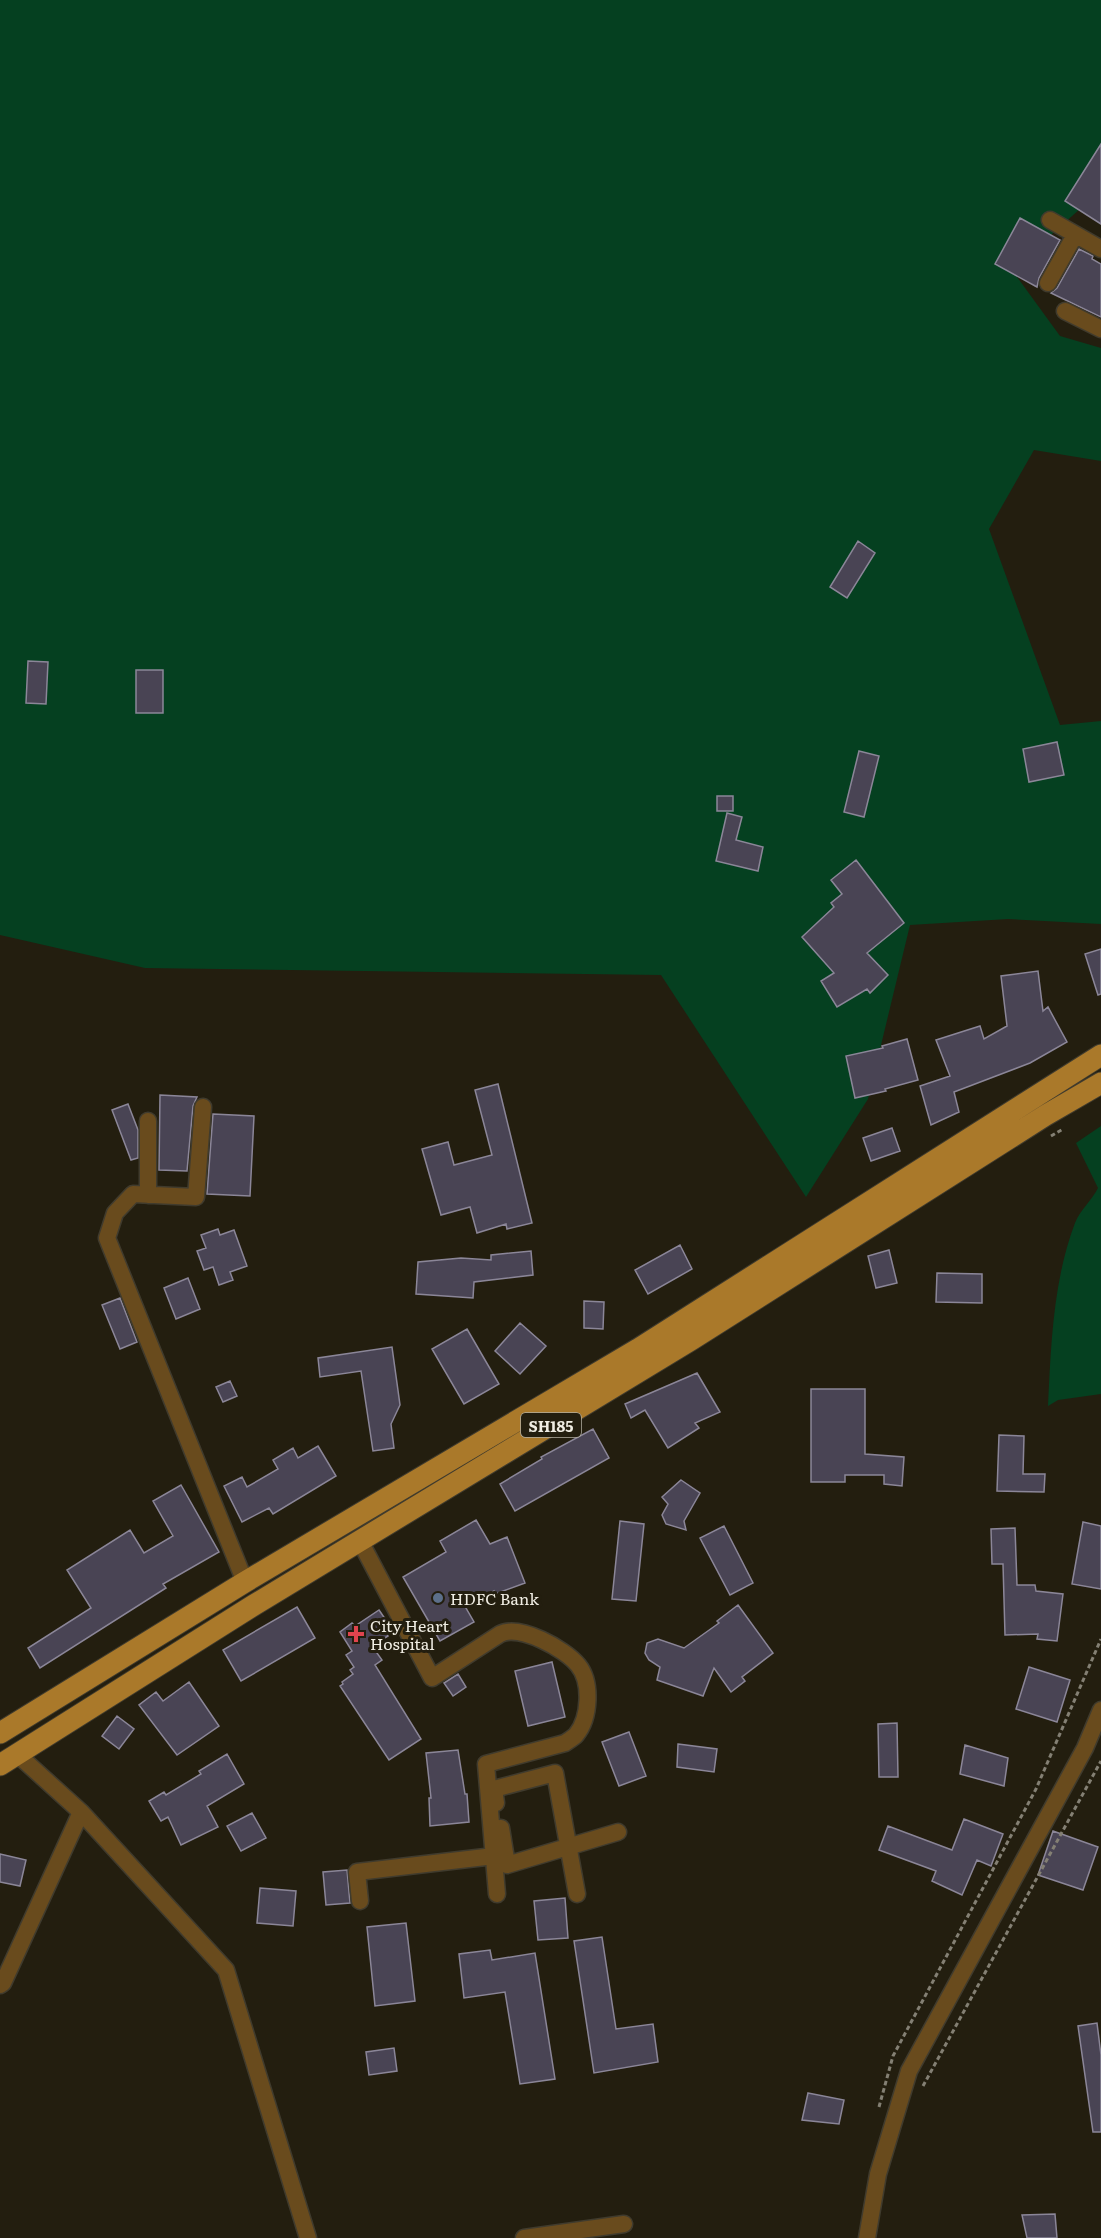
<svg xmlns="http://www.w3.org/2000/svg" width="1101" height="2238" font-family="Literata,serif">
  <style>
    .green { fill: #054020 }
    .building { fill: #494454; stroke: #8b8698; stroke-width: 1.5 }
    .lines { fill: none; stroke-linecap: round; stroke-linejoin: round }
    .minor-casing { stroke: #403b2d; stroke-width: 19 }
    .major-casing { stroke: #403b2d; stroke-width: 23 }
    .path { stroke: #848074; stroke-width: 3; stroke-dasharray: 4.5 3; stroke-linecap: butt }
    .minor { stroke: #694b1d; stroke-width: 16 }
    .major { stroke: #aa792a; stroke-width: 21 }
    .service-dot { fill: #5c6f8a; stroke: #231e0f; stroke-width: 2 }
    .health-dot { fill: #e0444e; stroke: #231e0f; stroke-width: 2 }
    .labels { text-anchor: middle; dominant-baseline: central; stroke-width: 6; stroke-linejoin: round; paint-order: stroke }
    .shield { fill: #231e0f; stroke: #b2afa3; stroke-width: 1.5 }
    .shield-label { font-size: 15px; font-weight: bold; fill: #f0ede3 }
    .poi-label { font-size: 16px; fill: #f0ede3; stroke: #231e0f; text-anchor: start }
  </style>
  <rect width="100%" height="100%" fill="#231e0f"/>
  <path class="green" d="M0,0H1101V190L1012,270L1060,336L1101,348V461L1034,450L989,529L1060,725L1101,721V924L1008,919L910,925L868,1099L806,1197L661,975L145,968L0,935Z
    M1101,1126V1394L1058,1400L1048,1406C1051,1345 1053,1281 1075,1223C1080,1210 1092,1200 1098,1188L1076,1143Z"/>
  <path class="building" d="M1101,144V224L1065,201Z
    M1020,218L1060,240L1039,278L1037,287L995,264Z
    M1079,249L1093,256L1092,259L1101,264V317L1051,293L1057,288Z
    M858,541L875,553L847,598L830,587Z
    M28,661L48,662L46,704L26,703Z
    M136,670H163V713H136Z
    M1057,742L1064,775L1029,782L1023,749Z
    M859,751L879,756L864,817L844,812Z
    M717,796H733V811H717Z
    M727,813L742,817L736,840L763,847L758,871L716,861Z
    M856,860L904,923L867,953L888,975L870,993L867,989L837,1007L821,981L834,973L802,937L834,907L831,903L842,894L831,880Z
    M1101,949V994L1098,995L1085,954Z
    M1038,971L1043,1011L1048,1007L1067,1042L1030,1063L954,1092L959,1112L931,1125L920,1086L950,1076L936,1040L980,1026L984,1039L1007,1026L1001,976Z
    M907,1039L918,1080L885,1089L886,1091L855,1098L846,1056L883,1048L882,1046Z
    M498,1084L532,1223L507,1229L506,1224L477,1233L470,1207L441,1215L422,1149L448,1142L454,1165L492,1155L475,1090Z
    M160,1095L197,1097L193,1106L187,1171L159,1170Z
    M128,1104L138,1130V1158L131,1160L112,1110Z
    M213,1114L254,1116L250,1196L207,1194Z
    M892,1128L900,1151L871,1161L863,1138Z
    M218,1229L220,1235L234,1230L247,1266L230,1272L233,1280L219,1285L213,1267L204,1270L197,1251L206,1248L201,1235Z
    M680,1245L692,1269L648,1294L635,1270Z
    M889,1250L897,1283L876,1288L868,1256Z
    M531,1251L533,1275L474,1282L473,1298L416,1294L418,1262L461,1258L491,1260V1255Z
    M937,1273L982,1274V1303L936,1302Z
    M188,1278L200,1309L176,1319L164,1288Z
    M120,1298L137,1342L120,1349L102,1305Z
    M584,1301L604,1302L603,1329L584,1328Z
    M520,1323L546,1346L520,1374L495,1351Z
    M467,1329L499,1384L464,1404L432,1349Z
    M392,1347L400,1405L391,1424L394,1448L373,1451L361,1371L320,1377L318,1358Z
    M697,1373L720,1412L695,1423L699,1428L668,1448L645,1410L631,1418L625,1404Z
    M230,1381L237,1396L223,1402L216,1387Z
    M811,1389H865V1454L904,1457L902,1486L884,1484V1475H845V1482H811Z
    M593,1429L609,1458L515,1511L500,1484L542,1459L541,1457Z
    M999,1435L1024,1436L1023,1474H1045L1044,1492L997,1491Z
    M318,1446L336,1476L273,1514L269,1508L242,1522L224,1486L242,1477L247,1487L278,1469L273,1460L293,1448L298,1458Z
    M681,1480L700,1493L684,1521L686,1530L666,1524L662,1515L668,1504L662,1497Z
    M181,1485L219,1552L163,1584L166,1588L40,1668L28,1648L91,1608L67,1570L130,1530L144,1553L173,1536L153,1501Z
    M476,1520L490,1544L507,1537L525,1583L495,1594L494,1591L466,1608L474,1622L440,1641L403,1577L446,1552L440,1541Z
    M620,1521L644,1524L636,1601L612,1599Z
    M1083,1522L1101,1526V1589L1072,1584Z
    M724,1526L753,1583L730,1595L700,1538Z
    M1015,1528L1017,1585H1035L1036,1591L1063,1594L1057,1641L1037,1639L1038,1634L1005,1635L1003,1564H992L991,1529Z
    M738,1605L773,1653L742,1677L745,1681L731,1692L714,1668L703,1696L657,1680L660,1667L649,1660L645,1653L647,1643L658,1639L684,1648L719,1623L717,1621Z
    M297,1607L315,1638L241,1681L223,1650Z
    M379,1610L390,1626L384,1630L388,1636L372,1646L382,1660L375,1665L421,1739L389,1760L340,1686L343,1684L342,1682L353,1674L350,1670L354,1667L346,1655L352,1651L340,1632L352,1623L355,1626Z
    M552,1662L565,1717L528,1726L515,1671Z
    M1029,1667L1070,1680L1057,1722L1016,1709Z
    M458,1674L466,1687L453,1696L444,1683Z
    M189,1682L219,1726L177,1755L139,1705L156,1692L163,1701Z
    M117,1716L134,1729L119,1749L102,1736Z
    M897,1723L898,1777H879L878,1724Z
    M629,1732L646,1776L619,1786L602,1742Z
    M678,1744L717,1749L714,1772L677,1767Z
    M965,1745L1008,1758L1004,1786L960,1774Z
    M458,1750L465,1794H467L469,1822L430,1826L429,1798H431L426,1753Z
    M227,1754L244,1784L207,1806L218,1827L181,1845L168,1817L161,1821L149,1801L164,1792L166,1795L201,1774L199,1771Z
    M252,1813L266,1838L241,1851L227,1826Z
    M964,1819L1003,1834L991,1866L977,1860L962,1895L932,1881L936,1871L879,1850L888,1826L952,1850Z
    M1053,1831L1098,1847L1083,1890L1038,1875Z
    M0,1854L26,1860L20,1886L0,1882Z
    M347,1870L350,1903L326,1905L323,1872Z
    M260,1888L296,1891L293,1926L257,1923Z
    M565,1898L568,1938L538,1940L534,1901Z
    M406,1923L415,2001L375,2006L367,1927Z
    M602,1937L616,2029L653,2024L658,2062L594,2073L574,1941Z
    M490,1950L492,1960L535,1953L555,2079L520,2084L505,1992L464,1998L459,1954Z
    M1097,2023L1101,2055V2132H1093L1078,2026Z
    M394,2048L397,2071L369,2075L366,2052Z
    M808,2093L844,2100L839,2124L802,2120Z
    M1055,2214L1057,2238H1027L1022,2215Z"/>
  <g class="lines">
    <defs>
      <path id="minor" d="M1050,220L1101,249
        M1048,283L1075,235
        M1065,311L1101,329
        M203,1107L196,1197L133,1194L115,1213L107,1238L245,1582
        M148,1121V1195
        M360,1541L432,1678L500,1634C520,1624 565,1649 578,1665C592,1682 590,1718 576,1735C573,1738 568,1741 565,1743L486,1764L497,1894
        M17,1754L81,1812L226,1970L308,2238
        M496,1803L494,1789L555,1773L577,1894
        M501,1828L507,1865L618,1832
        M360,1901L357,1872L494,1856
        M0,1985L3,1983L81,1812
        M524,2238L624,2224
        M867,2238L878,2174L909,2071L1085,1748L1101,1710"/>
      <path id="major" d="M0,1733L245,1582L638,1349L1101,1055
        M0,1765L254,1605L691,1340L1046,1115L1101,1083"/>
    </defs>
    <use href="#minor" class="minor-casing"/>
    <use href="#major" class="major-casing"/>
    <path class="path" d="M1051,1136L1063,1129
      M923,2086L1101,1761
      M879,2107L893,2056L1036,1789L1101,1639"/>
    <use href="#minor" class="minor"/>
    <use href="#major" class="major"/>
  </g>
  <circle class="service-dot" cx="438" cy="1598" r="6"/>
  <path class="health-dot" d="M353 1625h6v6h6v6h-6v6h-6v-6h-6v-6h6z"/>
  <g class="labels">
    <rect class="shield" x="521" y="1413" width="60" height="24" rx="4.5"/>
    <g class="shield-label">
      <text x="551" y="1425">SH185</text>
    </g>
    <g class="poi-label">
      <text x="450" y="1598">HDFC Bank</text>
      <text x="370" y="1625">City Heart<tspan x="370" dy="18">Hospital</tspan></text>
    </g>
  </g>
</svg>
